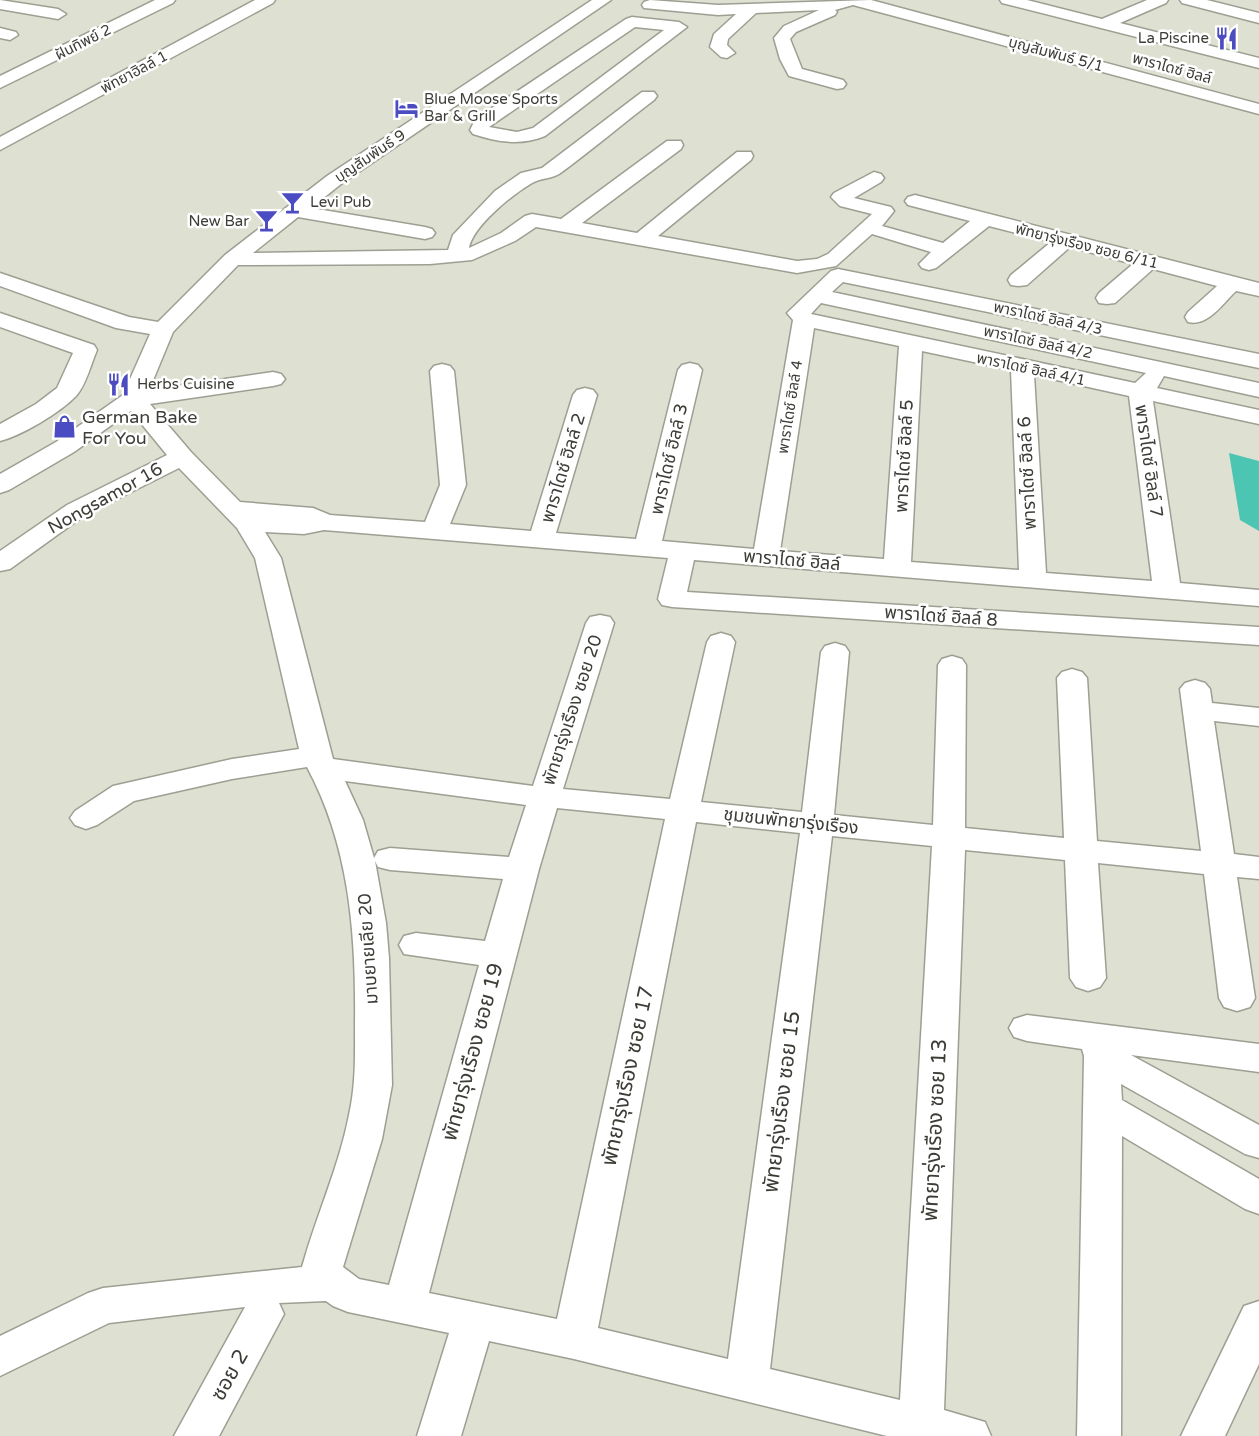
<svg xmlns="http://www.w3.org/2000/svg" width="1259" height="1436" font-family="'Varela Round','Noto Sans Thai',sans-serif">
  <style>
    .water { fill: #4cc5b2 }
    .lines { fill: none; stroke-linecap: round; stroke-linejoin: round }
    .minor-casing { stroke: #9c9f91; stroke-width: 3 }
    .minor { fill: #fff; fill-rule: evenodd }
    .labels { text-anchor: middle; dominant-baseline: central; stroke-width: 5; stroke-linejoin: round; paint-order: stroke }
    .far-poi-label { font-size: 15px; fill: #3c3d37; stroke: #fff; text-anchor: start }
    .far-street-label { font-size: 15px; fill: #3c3d37; stroke: #fff }
    .poi-label { font-size: 18px; fill: #3c3d37; stroke: #fff; text-anchor: start }
    .street-label { font-size: 18px; fill: #3c3d37; stroke: #fff }
    .near-street-label { font-size: 21px; fill: #3c3d37; stroke: #fff }
  </style>
  <rect width="100%" height="100%" fill="#dee1d2"/>
  <path class="water" d="M1229,453L1259,461V531L1240,520Z"/>
  <g class="lines">
    <defs>
      <path id="minor" d="M0,0L58,9L66,14L58,19L0,9Z
        M155,0H175L173,3L0,88V76Z
        M255,0H275L273,3L0,150V137Z
        M592,0H611L341,184L311,208L425,227L432,229L435,233L432,237L425,239L298,217L253,253L448,250L453,235L495,191L521,173L542,168L642,92H654L657,96L654,100C622,124 591,151 559,174C551,179 540,178 532,183C513,194 473,226 469,248L501,233L525,216L532,214L561,219L667,141H681L683,145L681,149L582,223L637,233L737,152H751L753,156L751,160L658,236L797,261L817,259L828,254L872,214L840,206L831,197L834,193L874,172L881,174L884,178L881,182L854,198L891,207L894,211L882,226L943,243L970,221L908,205L905,201L908,197L915,195L1259,283V296L1236,291C1223,303 1208,327 1188,322L1185,317L1188,312L1217,286L1153,269L1115,303L1107,304L1099,303L1096,298L1099,293L1133,264L1070,247L1027,285L1019,286L1011,285L1008,280L1011,275L1051,242L989,226L936,268L929,270L922,268L919,264L931,252L872,234L836,266L797,273L536,227L515,241L472,260L430,264L238,265L173,332L149,390L273,372L281,374L285,379L281,384L273,386L150,404L191,452L240,502L313,508L330,515L425,522L440,485L430,371L434,366L442,364L450,366L454,371L466,485L450,524L531,531L573,395L577,390L585,388L593,390L597,395L556,533L636,539L678,370L682,365L690,363L698,365L702,370L662,541L754,549L793,320L787,313L831,271L838,269L1259,354V368L843,282L832,292L1259,383V397L1164,376L1157,388L1259,410V424L1153,401L1180,583L1259,590V606L694,560L687,592L1259,627V645L672,607L662,605L658,599L668,558L324,530L304,534L265,532L281,558L333,759L533,786L586,623L590,617L600,615L610,617L614,623L563,789L670,799L707,642L711,636L721,633L731,636L735,642L701,802L802,812L821,652L825,646L835,643L845,646L849,652L834,815L933,825L938,665L942,659L952,656L962,659L966,665L965,828L1064,838L1057,678L1062,672L1072,669L1082,672L1087,678L1097,841L1201,851L1180,689L1185,683L1195,680L1205,683L1210,689L1212,703L1259,708V726L1214,721L1234,854L1259,857V879L1237,877L1255,998L1250,1007L1237,1011L1224,1007L1219,998L1204,874L1098,863L1106,978L1100,987L1088,991L1076,987L1070,978L1065,860L965,850L944,1410L985,1422L991,1436H887L574,1359L489,1341L461,1436H417L449,1333L348,1312L333,1306L326,1301L279,1303L284,1314L219,1436H174L245,1307L109,1323L0,1376V1336L88,1293L103,1288L302,1267C316,1216 339,1167 349,1115C356,1084 355,1055 355,1024C356,935 350,847 307,767L232,779L134,801L97,825L86,829L75,825L70,818L75,811L113,786L232,759L299,749L255,558L237,528L179,468L85,515L10,569L0,571V551L67,505L167,455L131,411L74,452L9,490L0,493V474L56,442L123,395L150,334L116,328L0,286V273L129,317L158,322L225,255L327,176ZM821,303L1146,373L1135,383L811,314ZM814,328L899,346L884,559L780,551ZM922,351L1011,370L1019,570L911,562ZM1034,375L1129,396L1152,581L1046,573ZM345,781L526,805L509,857L390,848L378,851L374,858L363,820ZM557,808L665,819L557,1319L429,1293L539,869ZM696,822L800,833L728,1359L598,1328ZM832,836L932,846L900,1400L770,1369ZM375,861L378,867L390,870L503,879L485,941L416,933L404,936L399,945L404,954L479,965L389,1285L359,1279L343,1267L382,1139L392,1085L389,958L386,923Z
        M650,0L718,5L871,0L1259,104V114L853,5L835,10L837,12L835,15L796,32L790,39L802,69L843,80L846,84L843,88L837,89L789,76L780,59L774,38L784,26L819,10L756,13L728,39L727,45L735,53L727,58L721,57L710,47L714,34L736,14L718,15L644,8L642,5L644,2Z
        M1000,0H1027L1102,19L1147,0H1168L1166,3L1120,23L1259,58V68L1002,3Z
        M1180,0H1207L1259,13V23L1182,3Z
        M632,17L679,22L687,27L545,136C521,146 497,142 473,134L470,130L475,120L483,114L626,19ZM635,27L664,30L533,128L517,132L489,127Z
        M0,28L16,32L18,35L10,40L0,38Z
        M0,313L94,345L97,350C91,364 86,385 76,396C61,412 21,436 0,441V424L36,404L57,388L73,353L0,327Z
        M1027,1015L1259,1044V1072L1131,1055L1259,1125V1158L1245,1154L1121,1084L1122,1100L1259,1179V1214L1245,1209L1122,1136L1121,1436H1077L1084,1056L1082,1049L1027,1041L1014,1037L1009,1028L1014,1019Z
        M1259,1301V1364L1225,1436H1181L1244,1306Z"/>
    </defs>
    <use href="#minor" class="minor-casing"/>
    <use href="#minor" class="minor"/>
  </g>
  <defs>
    <symbol id="restaurant-bare" viewBox="-9 -9 18 18"><path d="M-5-6h1v4h1v-4h1v4h1v-4h1v5L-1.5 .5V6h-2V.5L-5-1ZM5-6V6H3V1.5H1.5Q1.5-4 5-6Z" fill="#4b4cc2" stroke="#fff" stroke-width="2.5" paint-order="stroke"/></symbol>
    <symbol id="hotel-bare" viewBox="-9 -9 18 18"><path d="M-6-4.5h1.5V1H6V5H4.5V3h-9V5H-6ZM-4 0a1.8 1.8 0 1 1 3.6 0ZM.5 0V-2.5h3Q6-2.5 6 0Z" fill="#4b4cc2" stroke="#fff" stroke-width="2.5" paint-order="stroke"/></symbol>
    <symbol id="bar-bare" viewBox="-9 -9 18 18"><path d="M-6-5H6L.8 .8V4.5H3.5V6h-7V4.5H-.8V.8Z" fill="#4b4cc2" stroke="#fff" stroke-width="2.5" paint-order="stroke"/></symbol>
    <symbol id="shop-bare" viewBox="-9 -9 18 18"><path d="M-5-2.5h2.3a2.7 3.5 0 0 1 5.4 0H5L5.5 6h-11ZM-1.5-2.5h3a1.5 2.3 0 0 0-3 0Z" fill="#4b4cc2" stroke="#fff" stroke-width="2.5" paint-order="stroke"/></symbol>
  </defs>
  <g fill-rule="evenodd">
    <use href="#restaurant-bare" x="1210" y="22" width="33" height="33"/>
    <use href="#hotel-bare" x="390" y="92" width="33" height="33"/>
    <use href="#bar-bare" x="276" y="186" width="33" height="33"/>
    <use href="#bar-bare" x="250" y="204" width="33" height="33"/>
    <use href="#restaurant-bare" x="102" y="368" width="33" height="33"/>
    <use href="#shop-bare" x="48" y="410" width="33" height="33"/>
  </g>
  <g class="labels">
    <g class="far-poi-label">
      <text x="1209" y="38" text-anchor="end">La Piscine</text>
      <text x="424" y="99">Blue Moose Sports<tspan x="424" dy="17">Bar &amp; Grill</tspan></text>
      <text x="310" y="202">Levi Pub</text>
      <text x="249" y="221" text-anchor="end">New Bar</text>
      <text x="137" y="384">Herbs Cuisine</text>
    </g>
    <g class="far-street-label">
      <text transform="translate(83 42) rotate(-27)">ฝันทิพย์ 2</text>
      <text transform="translate(1056 54) rotate(15)">บุญสัมพันธ์ 5/1</text>
      <text transform="translate(1172 68) rotate(15)">พาราไดซ์ ฮิลล์</text>
      <text transform="translate(134 72) rotate(-28)">พัทยาฮิลล์ 1</text>
      <text transform="translate(370 156) rotate(-34)">บุญสัมพันธ์ 9</text>
      <text transform="translate(1087 246) rotate(14)">พัทยารุ่งเรือง ซอย 6/11</text>
      <text transform="translate(1048 318) rotate(12)">พาราไดซ์ ฮิลล์ 4/3</text>
      <text transform="translate(1038 342) rotate(12)">พาราไดซ์ ฮิลล์ 4/2</text>
      <text transform="translate(1031 369) rotate(12)">พาราไดซ์ ฮิลล์ 4/1</text>
      <text transform="translate(790 407) rotate(-81)">พาราไดซ์ ฮิลล์ 4</text>
    </g>
    <g class="poi-label">
      <text x="82" y="417">German Bake<tspan x="82" dy="21">For You</tspan></text>
    </g>
    <g class="street-label">
      <text transform="translate(904 456) rotate(-87)">พาราไดซ์ ฮิลล์ 5</text>
      <text transform="translate(669 459) rotate(-77)">พาราไดซ์ ฮิลล์ 3</text>
      <text transform="translate(1149 461) rotate(82)">พาราไดซ์ ฮิลล์ 7</text>
      <text transform="translate(563 468) rotate(-73)">พาราไดซ์ ฮิลล์ 2</text>
      <text transform="translate(1027 473) rotate(-93)">พาราไดซ์ ฮิลล์ 6</text>
      <text transform="translate(105 498) rotate(-29)">Nongsamor 16</text>
      <text transform="translate(792 560) rotate(5)">พาราไดซ์ ฮิลล์</text>
      <text transform="translate(941 616) rotate(4)">พาราไดซ์ ฮิลล์ 8</text>
      <text transform="translate(572 710) rotate(-72)">พัทยารุ่งเรือง ซอย 20</text>
      <text transform="translate(791 821) rotate(6)">ชุมชนพัทยารุ่งเรือง</text>
      <text transform="translate(368 949) rotate(-94)">มาบยายเลีย 20</text>
    </g>
    <g class="near-street-label">
      <text transform="translate(473 1052) rotate(-75)">พัทยารุ่งเรือง ซอย 19</text>
      <text transform="translate(628 1076) rotate(-78)">พัทยารุ่งเรือง ซอย 17</text>
      <text transform="translate(782 1102) rotate(-83)">พัทยารุ่งเรือง ซอย 15</text>
      <text transform="translate(935 1130) rotate(-87)">พัทยารุ่งเรือง ซอย 13</text>
      <text transform="translate(230 1375) rotate(-61)">ซอย 2</text>
    </g>
  </g>
</svg>
